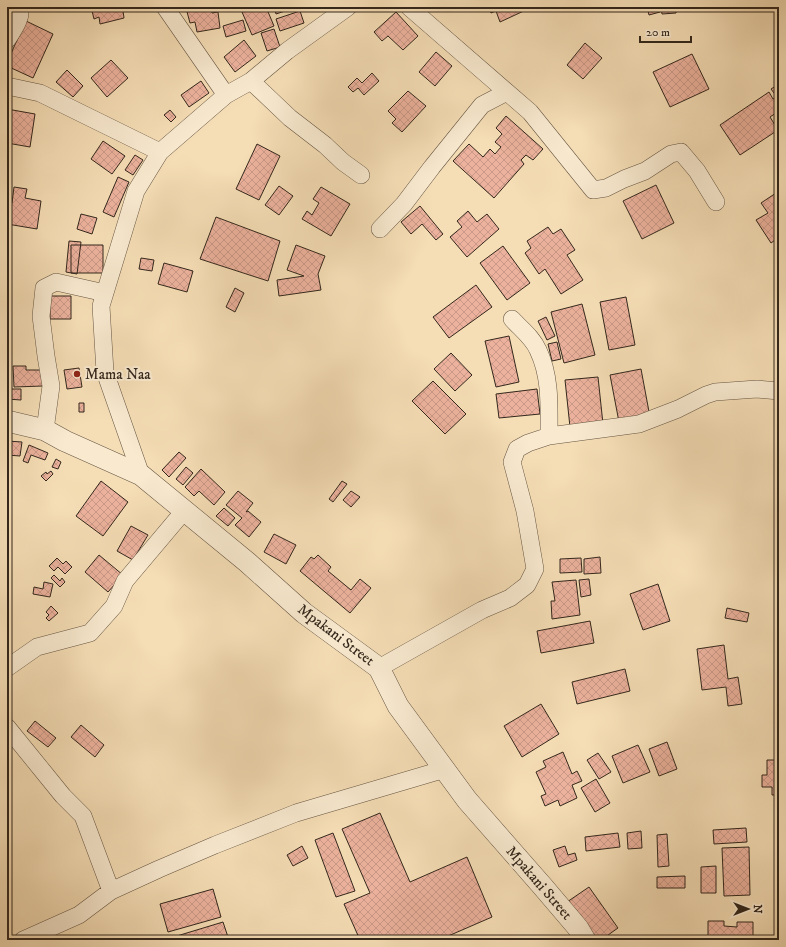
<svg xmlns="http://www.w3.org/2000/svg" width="786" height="947" font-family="'IM FELL DW Pica',serif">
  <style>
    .building { fill: url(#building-cross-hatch); stroke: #33271c }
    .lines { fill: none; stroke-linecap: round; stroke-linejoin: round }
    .minor-casing { stroke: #645442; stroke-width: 18 }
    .tertiary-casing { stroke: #645442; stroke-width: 22 }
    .minor { stroke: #f8e9cf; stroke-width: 17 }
    .tertiary { stroke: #f8e9cf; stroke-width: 21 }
    .poi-dot { fill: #8f2418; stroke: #f8e9cf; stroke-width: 1.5 }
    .labels { text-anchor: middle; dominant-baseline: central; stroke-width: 4; stroke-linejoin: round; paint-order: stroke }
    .poi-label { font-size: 15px; fill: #33271c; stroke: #f8e9cf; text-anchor: start }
    .street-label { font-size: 15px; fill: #33271c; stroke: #f8e9cf }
  </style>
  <defs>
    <pattern id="building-cross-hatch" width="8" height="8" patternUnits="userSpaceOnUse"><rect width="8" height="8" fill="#ecb29d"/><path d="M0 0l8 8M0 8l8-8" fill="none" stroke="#cb9987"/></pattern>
  </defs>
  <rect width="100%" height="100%" fill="#f5ddb5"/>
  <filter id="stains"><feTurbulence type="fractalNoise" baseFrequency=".005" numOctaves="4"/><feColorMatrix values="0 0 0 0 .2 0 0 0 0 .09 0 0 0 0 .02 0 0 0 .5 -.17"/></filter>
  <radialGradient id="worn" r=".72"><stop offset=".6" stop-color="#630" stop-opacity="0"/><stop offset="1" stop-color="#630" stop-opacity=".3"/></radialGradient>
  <path class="building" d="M7,7H16L7,25Z
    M91,7H124L125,10L123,11L124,18L100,24L99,17L94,19Z
    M180,7H211L212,13L218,12L220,28L197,32L195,22L190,23L186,8L181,9Z
    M252,7H266L274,26L252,35L242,12Z
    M274,7H297L276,14Z
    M488,7H527L528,9L500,22L496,11L491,13Z
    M647,7H658L660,12L649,15Z
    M661,7H676V13L662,14Z
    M300,11L304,23L280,31L276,19Z
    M396,12L418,36L403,50L388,36L382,41L374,32Z
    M243,20L246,31L226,37L223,26Z
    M26,21L53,34L33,78L7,66V62Z
    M274,29L280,47L267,51L261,33Z
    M244,40L256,56L235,72L224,57Z
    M585,43L602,58L583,79L567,65Z
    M436,52L452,66L435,86L419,72Z
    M692,54L709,89L670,107L653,72Z
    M111,60L128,78L107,97L91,78Z
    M67,70L83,86L73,97L56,82Z
    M372,73L379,81L364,95L358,88L353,92L348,87L357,78L362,83Z
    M201,81L209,93L189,107L181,95Z
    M779,84V111L770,117L778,130L740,155L720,125L769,92L773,99L777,97L771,89Z
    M408,91L426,106L402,132L392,123L396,119L388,111Z
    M7,109L35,114L30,147L7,143Z
    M170,110L176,117L171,122L164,115Z
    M506,116L543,149L533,160L526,155L521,160L524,164L494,198L453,161L469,144L483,157L490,149L495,154L501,147L495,142L502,134L496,128Z
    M103,141L125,156L112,174L91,159Z
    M257,144L280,156L259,200L236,189Z
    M135,155L143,160L133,175L125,170Z
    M118,177L129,182L114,217L103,212Z
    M656,185L674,223L642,239L623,201Z
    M279,186L293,196L279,215L265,205Z
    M14,187L27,189L25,198L41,201L37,229L7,224V202L12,203Z
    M321,187L350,204L331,236L302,219L307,211L312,215L319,203L313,199Z
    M779,191V237L771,243L756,220L768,213L761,203Z
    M420,206L443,234L436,240L422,224L411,234L401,222Z
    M468,211L477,222L487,214L499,229L467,257L450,237L462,227L457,221Z
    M81,214L97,218L92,234L77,229Z
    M216,217L280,241L268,281L200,259Z
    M548,227L553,234L561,229L575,250L567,255L583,280L561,294L545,269L539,274L525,253L531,248L527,241Z
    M69,241L81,242L77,274L66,272Z
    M71,245H103V273H71Z
    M296,245L325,256L318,274L321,290L279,296L277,280L304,276L287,270Z
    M503,246L530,283L507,300L480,263Z
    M141,258L154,260L152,271L139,269Z
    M164,263L193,271L187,292L158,284Z
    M476,285L492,307L449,338L433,317Z
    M235,288L244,293L235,312L226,307Z
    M50,296H71V319H50Z
    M626,297L635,345L609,350L600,302Z
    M582,304L595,355L564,363L551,312Z
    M546,317L555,336L547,340L538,321Z
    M509,336L519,382L496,387L485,341Z
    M557,342L561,359L552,361L548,344Z
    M451,353L472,375L455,391L434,369Z
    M13,366H26V370H42L43,386L14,387Z
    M79,368L82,387L67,389L64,370Z
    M641,369L650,417L619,422L610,375Z
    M598,377L603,424L570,427L565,380Z
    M433,381L466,414L445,434L412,401Z
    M7,386H11V389H21V400L7,399Z
    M537,389L540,414L499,418L496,394Z
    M79,403H84V412H79Z
    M7,441L22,442L20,456L7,455Z
    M29,445L48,453L45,460L31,455L28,463L23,461Z
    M179,452L186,458L169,477L162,470Z
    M56,459L61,462L58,469L52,467Z
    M186,467L193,473L183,485L176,479Z
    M201,469L225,492L214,505L199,491L194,496L185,487Z
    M51,471L53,474L46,481L41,476L46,472L47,474Z
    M101,481L128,502L103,536L76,516Z
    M342,481L347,484L333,502L329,499Z
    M238,491L253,503L246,512L248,511L261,522L249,537L235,525L242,518L226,505Z
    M351,491L360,497L351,507L343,500Z
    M224,508L235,518L228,526L216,516Z
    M131,526L148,535L133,560L117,551Z
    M274,534L296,545L286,564L264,552Z
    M99,555L123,575L108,592L85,572Z
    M318,555L331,567L328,571L351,590L360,579L371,588L350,613L300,571L311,557L314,559Z
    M600,557L601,573L584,574V559Z
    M57,558L63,564L66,561L72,567L65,574L58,567L54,571L49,566Z
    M581,558L582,572L560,573V559Z
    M54,575L60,581L62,578L65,582L60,587L51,578Z
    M589,579L591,595L581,597L579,580Z
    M576,580L580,615L552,619L551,601H555L552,582Z
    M44,582L53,584L50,597L33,594L34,587L43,589Z
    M658,584L670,621L643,630L630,594Z
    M51,606L58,613L49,621L46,618L49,615L46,612Z
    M727,608L749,613L747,622L725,618Z
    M590,621L594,643L541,653L537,631Z
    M724,645L728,679L738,677L742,704L728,706L726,687L702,690L697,649Z
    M625,669L630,691L577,704L572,682Z
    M541,704L559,734L522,757L504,726Z
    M35,721L56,738L48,747L27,731Z
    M81,725L104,745L95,757L71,737Z
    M667,742L677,769L659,776L649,749Z
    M638,745L650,772L623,783L612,756Z
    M563,752L572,774L577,771L582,781L572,785L577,798L560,806L558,800L545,806L541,796L546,794L536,772L546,767L543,761Z
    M598,753L611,772L599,779L587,760Z
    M767,760H779V795H772V787H762V775H767Z
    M596,779L610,803L595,812L581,788Z
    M380,813L410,882L467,857L492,917L439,940H360L344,904L370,893L342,829Z
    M746,828L747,842L714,844L713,830Z
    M641,831L642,848L628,849L627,833Z
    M333,833L355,891L336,897L315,840Z
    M618,833L620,847L586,851L585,837Z
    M667,834L669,866L658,867L657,835Z
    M302,846L308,858L293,866L287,855Z
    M565,846L568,855L575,853L577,860L559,867L553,850Z
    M749,847L750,895L724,896L722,848Z
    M716,866V893H701V867Z
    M685,876V888H657V877Z
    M589,887L618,928L601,940H594L567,902Z
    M213,889L221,917L168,932L160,904Z
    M708,921H724V926L737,927V922H753V940H708Z
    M223,922L229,940H167V939Z"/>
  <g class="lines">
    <defs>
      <path id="minor" d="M165,7L226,95
        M409,7L530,112L593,190L606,188L624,179L645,171L671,154L681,152L697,171L716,202
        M7,40C13,30 22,19 20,7
        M251,81L290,118L325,145L343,162L361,175
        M7,86L40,93L160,152
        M380,229L404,204L432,167L482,105L507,92
        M512,319C521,329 533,338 538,350C551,377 549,407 549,436
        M45,430L51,386L46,356L41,316L44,288L56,282L105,293
        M141,475L105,372L101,306L136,191L160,152L226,95L251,81L287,51L348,7
        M7,668L37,647L90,633L114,606L125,581L184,511
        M379,668L482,610L510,598L527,585L535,569L525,511L512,462L517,449L528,443L549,436L639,424L678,409L706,395L715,392L757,389L779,391
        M7,727L63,796L83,816L111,891
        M23,940L79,915L111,891L159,869L215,845L296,813L445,769"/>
      <path id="tertiary" d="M7,421L45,430L65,441L141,475L247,562L304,613L379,668L398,706L467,800L544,888L578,928L585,940"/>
    </defs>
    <use href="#minor" class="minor-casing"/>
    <use href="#tertiary" class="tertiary-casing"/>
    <use href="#minor" class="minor"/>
    <use href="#tertiary" class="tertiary"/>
  </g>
  <circle class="poi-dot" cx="77" cy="374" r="4"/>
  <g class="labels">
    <g class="poi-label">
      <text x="85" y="374">Mama Naa</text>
    </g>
    <g class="street-label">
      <text transform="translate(336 635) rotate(37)">Mpakani Street</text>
      <text transform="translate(539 883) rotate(49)">Mpakani Street</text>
    </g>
  </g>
  <rect width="786" height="947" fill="none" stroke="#f5ddb5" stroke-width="24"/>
  <rect x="8" y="8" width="770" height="931" fill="none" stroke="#33271c" stroke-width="2"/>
  <rect x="12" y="12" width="762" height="923" fill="none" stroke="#33271c"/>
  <g transform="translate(748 909) rotate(90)" stroke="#f8e9cf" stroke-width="3" paint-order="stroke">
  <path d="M0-3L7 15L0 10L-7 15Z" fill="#33271c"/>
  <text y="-6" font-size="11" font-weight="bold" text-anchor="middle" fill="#33271c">N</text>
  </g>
  <path d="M640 36v6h51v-6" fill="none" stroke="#33271c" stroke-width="2"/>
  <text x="646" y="36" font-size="12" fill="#33271c" stroke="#f8e9cf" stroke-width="3" paint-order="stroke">20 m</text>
  <rect width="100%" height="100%" filter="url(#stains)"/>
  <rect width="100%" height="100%" fill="url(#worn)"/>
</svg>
